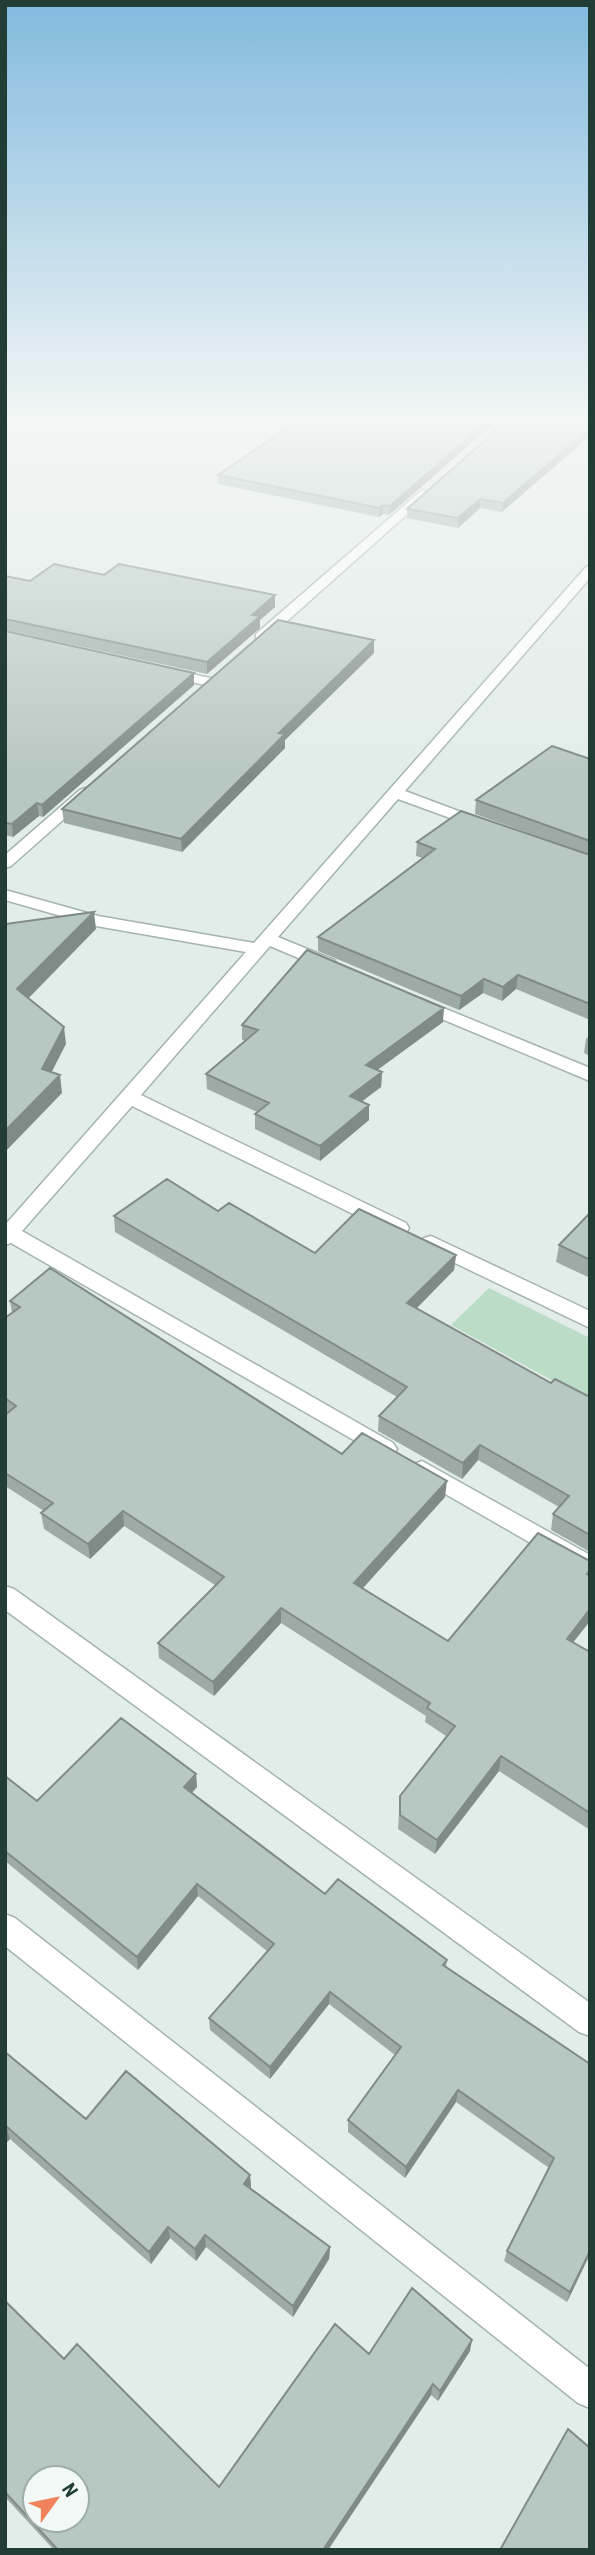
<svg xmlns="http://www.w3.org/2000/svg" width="595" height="2555" font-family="'Roboto Condensed',sans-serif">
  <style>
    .green { fill: #bbddc5 }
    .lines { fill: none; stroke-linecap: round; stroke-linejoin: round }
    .minor-casing { stroke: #a5b4af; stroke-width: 3 }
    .minor { fill: #fff; fill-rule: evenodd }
    .wall { fill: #9daba6 }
    .shaded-wall { fill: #808b87 }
    .building { fill: #b7c7c1; stroke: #808b87; stroke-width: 2; fill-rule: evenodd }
  </style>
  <rect width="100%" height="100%" fill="#e2ece8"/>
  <path class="green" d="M489,1288L590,1338V1401L451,1325Z"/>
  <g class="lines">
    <defs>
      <path id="minor" d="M11,419H24L5,430V423Z
        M422,490L432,492L266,640H256V634Z
        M590,566V578L405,791L485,821L488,824L485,827H475L398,799L278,937L334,960L337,964L334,968H322L270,946L141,1095L406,1223L409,1228L406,1233H392L132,1106L22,1231L393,1443L397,1449L393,1455L385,1458L11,1243L5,1245V1225L246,952L96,926L5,900V890L98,916L254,943L586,567Z
        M168,669L215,679L217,682L210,686L163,676V670Z
        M85,788L90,790L93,793L90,796L11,866L5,868V855L80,790Z
        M419,998L590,1068V1081L413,1007L410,1003L413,999Z
        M431,1236L590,1311V1328L424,1248L421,1243L424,1238Z
        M422,1461L590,1555V1577L414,1476L410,1470L414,1464Z
        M5,1586L14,1589L590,2003V2036L579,2032L5,1610Z
        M5,1914L15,1918L590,2369V2408L578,2403L5,1946Z"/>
    </defs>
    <use href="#minor" class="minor-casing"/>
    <use href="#minor" class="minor"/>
  </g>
  <path class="wall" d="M301,419H499L389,515L383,514L379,517L218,484V475Z
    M590,419L502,512L480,508L458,528L407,518V509Z
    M104,575L275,595V607L260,620V628L207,674L5,630V576L30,581Z
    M5,631L194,685L43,817L39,816L13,837L5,835Z
    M374,653L285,740V748L182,852L64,823L62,809Z
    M590,759V855L475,814L476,800Z
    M417,842L590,855V1020L516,989L502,1001L483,993L459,1010L318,951V937L423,858L416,856Z
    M443,1022L377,1070L382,1072L381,1087L361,1102L369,1120L320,1161L255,1129V1114L257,1112L207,1089L206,1074L246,1041L242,1040V1025Z
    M590,1035V1056L584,1053L586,1039Z
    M218,1211L315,1253L456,1255L454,1270L417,1308L551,1383L590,1397V1552L551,1530L553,1514L559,1507L478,1460L462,1479L378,1431L379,1416L397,1397L115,1232L114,1216Z
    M590,1213V1278L556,1262L559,1245Z
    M10,1301L342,1454L445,1497L363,1588L448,1641L590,1621L573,1642L590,1652V1830L499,1771L435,1854L398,1829L400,1796L446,1736L425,1722L426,1716L281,1623L214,1696L159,1658L158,1643L215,1585L124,1526L90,1559L44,1529L41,1513L44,1511L5,1486V1415L7,1413L5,1412V1318L12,1313Z
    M196,1774L197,1787L192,1793L325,1894L447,1960L446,1967L590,2064V2254L567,2302L504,2261L507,2251L549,2168L456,2102L405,2178L348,2132V2120L395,2055L329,2004L270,2079L210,2030L209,2018L267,1951L198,1896L138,1970L5,1861V1776L37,1801Z
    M5,2052L86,2119L250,2175L251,2187L250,2189L330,2247L329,2259L293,2317L206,2247L196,2261L170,2238L151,2264L10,2139L5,2144Z
    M5,2301L64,2359L219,2487L369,2354L470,2351L438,2401L431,2395L328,2550H54L5,2497Z"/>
  <path class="shaded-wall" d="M490,419H499L389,515L390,506Z
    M590,428V436L502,512L503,503Z
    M480,499V508L458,528V518Z
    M383,505V514L379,517V508Z
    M275,595V607L260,620V628L207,674V662L252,615Z
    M374,640V653L285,740V748L182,852L181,839L279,733Z
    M194,673V685L43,817L42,805Z
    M37,803L39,816L13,837L12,824Z
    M94,912L96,929L20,1007L17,989Z
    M518,975L516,989L502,1001L503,987Z
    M484,979L483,993L459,1010L461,996Z
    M444,1008L443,1022L365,1079L366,1065Z
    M64,1027L66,1044L44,1087L42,1069Z
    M382,1072L381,1087L349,1111L350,1096Z
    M60,1075L62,1093L5,1152V1131Z
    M369,1105V1120L320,1161V1146Z
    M456,1255L454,1270L407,1318V1303Z
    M480,1445L478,1460L462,1479L463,1463Z
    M447,1481L445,1497L354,1598V1583Z
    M123,1511L124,1526L90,1559L88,1544Z
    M281,1608V1623L214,1696L213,1682Z
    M590,1609V1621L564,1654L567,1639Z
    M501,1756L499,1771L435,1854L437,1840Z
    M196,1774L197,1787L185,1800L184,1787Z
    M197,1884L198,1896L138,1970L137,1957Z
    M330,1992L329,2004L270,2079V2067Z
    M458,2090L456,2102L405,2178L406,2167Z
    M6,2126L10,2139L5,2144V2127Z
    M250,2175L251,2187L244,2196V2184Z
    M168,2227L170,2238L151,2264L149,2252Z
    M205,2235L206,2247L196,2261L195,2249Z
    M330,2247L329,2259L293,2317V2306Z
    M590,2251V2254L567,2302L570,2292Z
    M472,2340L470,2351L438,2401L440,2391Z
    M433,2384L431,2395L328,2550H323Z"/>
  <path class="building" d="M301,419H490L390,506L383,505L379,508L218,475Z
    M509,419H590V428L503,503L480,499L458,518L407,509Z
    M54,564L104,575L119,564L275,595L252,615L260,616L207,662L5,619V576L30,581Z
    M278,620L374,640L279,733L285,734L181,839L62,809Z
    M5,631L194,673L42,805L37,803L12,824L5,823Z
    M552,746L590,759V841L476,800Z
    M461,811L590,855V1004L518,975L503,987L484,979L461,996L318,937L435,849L417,842Z
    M94,912L17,989L64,1027L42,1069L60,1075L5,1131V924Z
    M307,950L444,1008L366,1065L382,1072L350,1096L369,1105L320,1146L255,1114L269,1103L206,1074L258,1030L242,1025Z
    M167,1179L218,1211L229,1203L315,1253L359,1209L456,1255L407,1303L551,1383L555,1379L590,1397V1535L553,1514L569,1496L480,1445L463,1463L379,1416L407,1387L114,1216Z
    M590,1213V1260L559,1245Z
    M50,1268L342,1454L362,1433L447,1481L354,1583L448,1641L538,1533L590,1561V1570L587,1574L590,1575V1609L567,1639L590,1652V1813L501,1756L437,1840L400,1815V1796L455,1726L427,1708L430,1703L281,1608L213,1682L158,1643L224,1577L123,1511L88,1544L41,1513L53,1503L5,1473V1415L16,1406L5,1398V1318L20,1307L10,1301Z
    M121,1718L196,1774L184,1787L325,1894L338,1879L447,1960L443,1965L590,2064V2251L570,2292L507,2251L554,2158L458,2090L406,2167L348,2120L401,2047L330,1992L270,2067L209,2018L274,1944L197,1884L137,1957L5,1851V1776L37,1801Z
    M5,2052L86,2119L126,2071L250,2175L244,2184L330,2247L293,2306L205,2235L195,2249L168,2227L149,2252L6,2126L5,2127Z
    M412,2288L472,2340L440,2391L433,2384L323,2550H58L5,2492V2301L64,2359L77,2344L219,2487L335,2324L369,2354ZM35,2478H77V2520H35Z
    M568,2429L590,2448V2550H500Z"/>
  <linearGradient id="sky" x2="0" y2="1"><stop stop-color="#82bade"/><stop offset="0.54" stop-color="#f2f6f5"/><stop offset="1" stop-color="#f2f6f5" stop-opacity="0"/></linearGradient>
  <rect width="595" height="777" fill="url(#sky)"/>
  <rect width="595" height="2555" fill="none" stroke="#223d36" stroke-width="14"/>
  <g transform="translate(56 2499) rotate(57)"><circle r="33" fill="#f2f8f5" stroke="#9fada9" stroke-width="2"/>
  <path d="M0-5L12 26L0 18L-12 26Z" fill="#f0835c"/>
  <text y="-10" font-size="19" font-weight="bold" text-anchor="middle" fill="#223d36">N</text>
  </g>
</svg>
